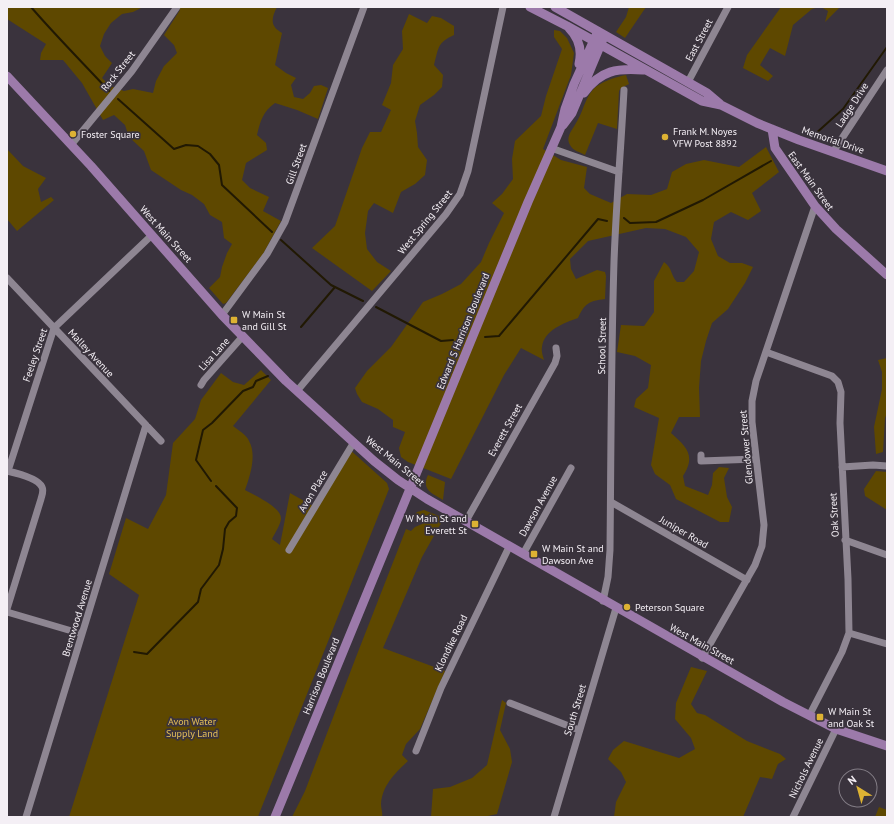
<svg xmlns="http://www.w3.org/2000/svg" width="894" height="824" font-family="'PT Sans',sans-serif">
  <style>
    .green { fill: #5e4800 }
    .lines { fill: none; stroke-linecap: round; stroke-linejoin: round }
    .stream { stroke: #211903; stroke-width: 2 }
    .minor { stroke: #8e8692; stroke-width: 7 }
    .major { stroke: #9c7aaa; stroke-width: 9 }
    .poi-dot { fill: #ddb233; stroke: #3a333d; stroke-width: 1.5 }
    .labels { text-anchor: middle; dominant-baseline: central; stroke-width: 3.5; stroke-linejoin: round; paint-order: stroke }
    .street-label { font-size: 10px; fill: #f4eff5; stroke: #3a333d }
    .poi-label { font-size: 10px; fill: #f4eff5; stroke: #3a333d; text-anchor: start }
    .park-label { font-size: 10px; fill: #e6c058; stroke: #3a333d }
  </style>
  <rect width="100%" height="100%" fill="#3a333d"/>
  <path class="green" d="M7,7H143L133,12L122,14L111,23L104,34L100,46L105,56L112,63L102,78L110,86L124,91L133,89L153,93L156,81L164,66L177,53L174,45L164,35L180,10L176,7H277C271,19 270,26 282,33L275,65L286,73L296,78L291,85L294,97L303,99L310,93L314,86L321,85L328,88L318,119L297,110L275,103C263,111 260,122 257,135L266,143L267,150L246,163L242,180L250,188L269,197L263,211L281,221L263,254L226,303L223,304L209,288L220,277L222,267L227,253L232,244L224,238L222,222L210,215L204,204L192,195L181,190L151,170L144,151L129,137L125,125L114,115L103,120L82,83L63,60H40L41,53L46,44L7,19Z
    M629,7H646L625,38L616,32L626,17Z
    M781,7H819L812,9L793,25L785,56L770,48L760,65L773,76L768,81L743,68L747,55Z
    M821,7H840L825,22L828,11Z
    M409,14L427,23L432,16L441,18L454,26V35C437,43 439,47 434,65L443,75L442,87L434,95L420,105L415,121L417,133L418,147L427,160L425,175L415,184L401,192L393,213L374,203L368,211L365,233L367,249L377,262L391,271L372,291L312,248L335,226L362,148L370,132H381L391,110L382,105L391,83L393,65L403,49L402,31Z
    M554,30L560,31L567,38L574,53L571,75L543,149L561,160L587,167L584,188L590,194L611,203L627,194L651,195L667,189L672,172L686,164L704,160L739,167L766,147L779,172L752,193L761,211L748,220L731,212L714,222L711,239L718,256L730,263H742L753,267L745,283L728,309L712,323L706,341L701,361L699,388L700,417H679L671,433C687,447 696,456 683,476L685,486L708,495L712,485L713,473L719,467L729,468L724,478L727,497L732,507L729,522H720L676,499L670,485L655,474L651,465L659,418L634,407L636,399L648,388L651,365L635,356L617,352L621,325L644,326L654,312V281L664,262C673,269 670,274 677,282H684L694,271L699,252L686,237L665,229L646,228L588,241L570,259L571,269L576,279L597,270L605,272L606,276L605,299C589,301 585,303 578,318C564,323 544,330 542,347C541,351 543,356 544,360L521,348L504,375L451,479L408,462L401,457L399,448L405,432L393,427V420L378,409L362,402L357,394L355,388L367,371L391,347L423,302L442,294L461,284L481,262L489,243L504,213L492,203L502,194L513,179L512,159L515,141L541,116L546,96L562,49L554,37Z
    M626,75L629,84L621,88L619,91L617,129L598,123L585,155C580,152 573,151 570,145C565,137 573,129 576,123C584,111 585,95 597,86C606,80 616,77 626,75Z
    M7,149L23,166L46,178L38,189L41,202L51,197L54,200L17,231L7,219Z
    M887,358V413L885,418L883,452L876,454L874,427L882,389V372L878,360Z
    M261,370L271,380L233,426C238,430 247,435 249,441C257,455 250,476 245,490C254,495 281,507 281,518C281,524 275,533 272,539L280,545L290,493L313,506L348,448L387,483L389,489L259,814L258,817H69L139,595L109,574L126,518L148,529L166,495L173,443L195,419L201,400L221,373L233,382L244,385Z
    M876,471L887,472V510L865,496L864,489Z
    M428,475L445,482L443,500C432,493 421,490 428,475Z
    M424,510L444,518L422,557L383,648L445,671L420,729L406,744L402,755L408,761C395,773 382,786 381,804C381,809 383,813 382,817H292L305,791L356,657L406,529L411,531L415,527L422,524L423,517L422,516H417L412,520L411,519L417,512Z
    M691,667L707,671L691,704L697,713L705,715L747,741L780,754L786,759L778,764L772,779L760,777L743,817H614L616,802L626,782L621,772L608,759L613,750L624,741L679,758L695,749L691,738L675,719L676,703Z
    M502,700L506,703L500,730L510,749L512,762L497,814L483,817H431L433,789L450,787L472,778L487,765Z
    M879,807L887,810V817H875Z"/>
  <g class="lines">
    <path class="stream" d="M31,7C56,36 83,63 109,91
      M118,99L174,149L186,145L198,146L210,154L219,165L222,185L272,232
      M814,135L843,109L887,47
      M624,218L630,223L656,222L703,200L771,161
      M281,240L331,285L363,301
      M376,307L441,341L453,340
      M301,327L335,287
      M485,337L499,336L598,219L607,221
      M211,481L196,460L203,430L212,423L243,391L253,387L256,381L268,376
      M134,652L147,654L198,602L201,589L219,565L223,549L225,529L229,522L236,516L237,508L216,486"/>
    <path class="minor" d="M688,82L728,7
      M71,145L132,71L177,7
      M551,148L619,172
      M833,152L887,70
      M7,278L161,441
      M222,315L267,254L285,222L364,7
      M766,352L832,376L838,382L841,392L840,423L848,579L849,633L842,652L809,716
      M201,385L204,380L243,336
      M297,391L446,214L460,194L468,171L503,7
      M701,455V461L756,459
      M842,467L873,465L887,466
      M7,471C16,473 38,478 42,487C44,491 42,495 41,499L7,609
      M8,471L54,328L152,235
      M611,502L747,580
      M466,521L555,363L557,356L556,348
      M845,540L887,555
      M289,550L354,442
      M523,554L571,468
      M603,601L608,577L610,550C611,454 611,358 614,262C616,205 621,148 624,90
      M7,612L82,634
      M849,633L887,644
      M702,658L755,565L762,546L764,525L752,422V401L756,381L815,206
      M510,703L579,730
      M416,751L441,688L509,547
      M26,817L146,425
      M554,817L616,608
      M793,817L836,729"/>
    <path class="major" d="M530,7L567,26L702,101L721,105L757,123L799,140L887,171
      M555,7L707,93L720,104
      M569,28C579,38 582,51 579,64
      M7,76L91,166L222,315L286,381L374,461L398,480L427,499L783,702L836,729L887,746
      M584,93C600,70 618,68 643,70
      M563,125L572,113L603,39
      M772,129L775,148L815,206L836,229L887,275
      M275,817L528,202L561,127L565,109L574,84L598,31"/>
  </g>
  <g class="poi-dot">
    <circle cx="73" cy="134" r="4"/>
    <circle cx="665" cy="137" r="4"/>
    <rect x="230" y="316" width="8" height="8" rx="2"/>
    <rect x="471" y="520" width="8" height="8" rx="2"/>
    <rect x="530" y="550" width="8" height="8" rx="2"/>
    <circle cx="627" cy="607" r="4"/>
    <rect x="816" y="713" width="8" height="8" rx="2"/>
  </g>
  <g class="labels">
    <g class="street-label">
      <text transform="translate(699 40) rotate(-62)">East Street</text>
      <text transform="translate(118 71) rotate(-52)">Rock Street</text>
      <text transform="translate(852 105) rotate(-57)">Ladge Drive</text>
      <text transform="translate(833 140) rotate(19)">Memorial Drive</text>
      <text transform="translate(296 164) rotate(-70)">Gill Street</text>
      <text transform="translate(811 181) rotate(54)">East Main Street</text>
      <text transform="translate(425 222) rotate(-51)">West Spring Street</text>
      <text transform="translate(166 234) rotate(48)">West Main Street</text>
      <text transform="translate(463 331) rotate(-68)">Edward S Harrison Boulevard</text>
      <text transform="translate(602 346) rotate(-89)">School Street</text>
      <text transform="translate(91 353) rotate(47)">Malley Avenue</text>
      <text transform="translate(214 354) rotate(-48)">Lisa Lane</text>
      <text transform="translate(35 355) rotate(-71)">Feeley Street</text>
      <text transform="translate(505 430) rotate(-61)">Everett Street</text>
      <text transform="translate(746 447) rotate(-95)">Glendower Street</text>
      <text transform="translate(395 461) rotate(39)">West Main Street</text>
      <text transform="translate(313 491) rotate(-59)">Avon Place</text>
      <text transform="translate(538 506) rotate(-61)">Dawson Avenue</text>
      <text transform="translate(834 515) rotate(-93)">Oak Street</text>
      <text transform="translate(684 532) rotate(30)">Juniper Road</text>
      <text transform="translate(77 618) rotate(-73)">Brentwood Avenue</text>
      <text transform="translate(451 643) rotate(-64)">Klondike Road</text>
      <text transform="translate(702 644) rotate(29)">West Main Street</text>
      <text transform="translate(321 676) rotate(-68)">Harrison Boulevard</text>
      <text transform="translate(575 710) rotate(-73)">South Street</text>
      <text transform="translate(806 768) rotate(-64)">Nichols Avenue</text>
    </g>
    <g class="poi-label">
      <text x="673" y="131">Frank M. Noyes<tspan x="673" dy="12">VFW Post 8892</tspan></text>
      <text x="81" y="134">Foster Square</text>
      <text x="242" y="314">W Main St<tspan x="242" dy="12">and Gill St</tspan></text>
      <text x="467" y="518" text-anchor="end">W Main St and<tspan x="467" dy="12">Everett St</tspan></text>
      <text x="542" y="548">W Main St and<tspan x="542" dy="12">Dawson Ave</tspan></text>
      <text x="635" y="607">Peterson Square</text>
      <text x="828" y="711">W Main St<tspan x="828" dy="12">and Oak St</tspan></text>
    </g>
    <g class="park-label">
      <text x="192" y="721">Avon Water<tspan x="192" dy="12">Supply Land</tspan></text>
    </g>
  </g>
  <rect width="894" height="824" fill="none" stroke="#f4eff5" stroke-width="16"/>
  <g transform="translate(858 788) rotate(323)"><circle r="19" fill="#3a333d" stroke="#847e87"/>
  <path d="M0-3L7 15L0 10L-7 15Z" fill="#ddb233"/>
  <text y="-6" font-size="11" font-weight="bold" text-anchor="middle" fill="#f4eff5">N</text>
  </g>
</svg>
